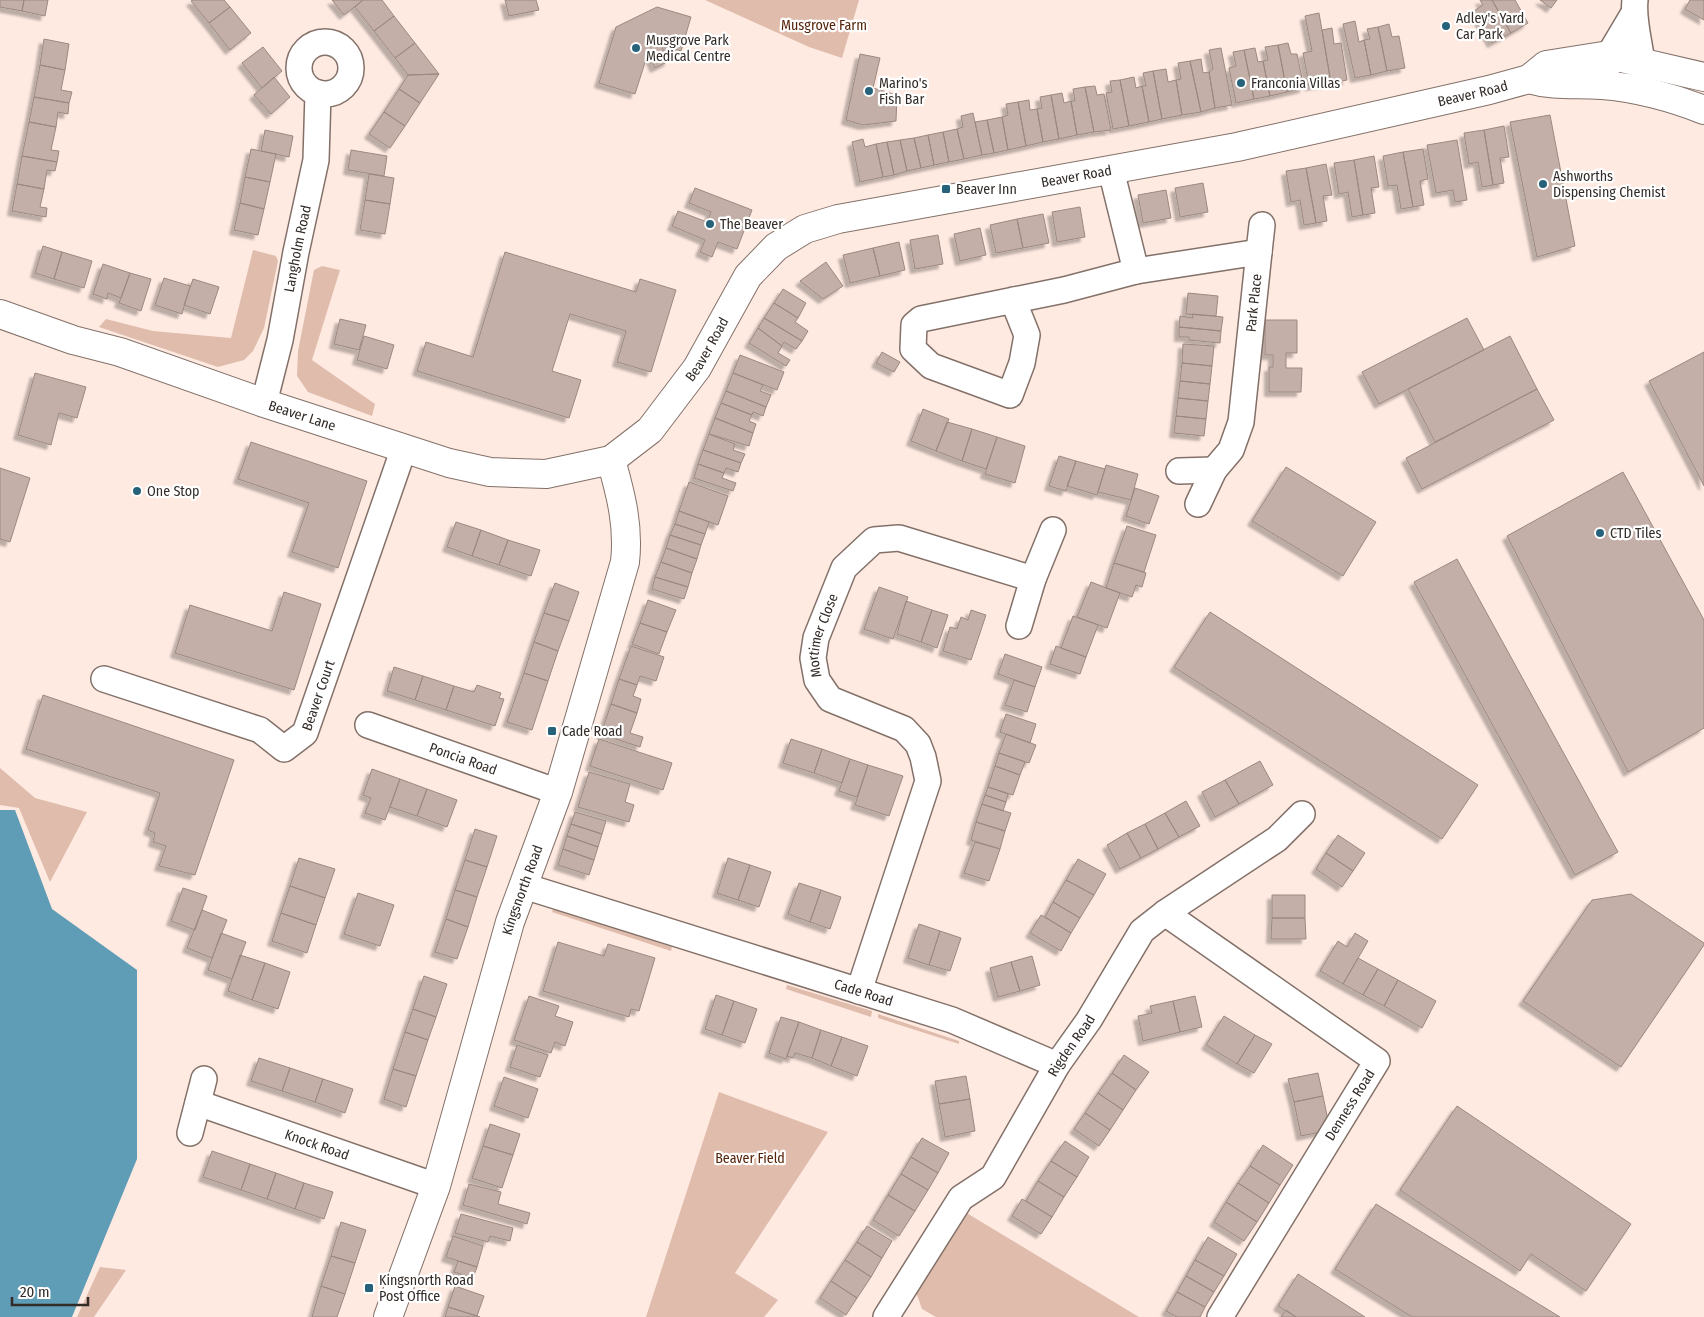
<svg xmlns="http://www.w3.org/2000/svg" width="1704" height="1317" font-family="'Fira Sans Condensed',sans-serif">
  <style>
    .green { fill: #e0bcac }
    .water { fill: #5f9cb6 }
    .building { fill: #c3afa7; stroke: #9b8980; filter: url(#shadow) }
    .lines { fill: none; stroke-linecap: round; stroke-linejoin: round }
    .street-casing { stroke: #837169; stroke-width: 28 }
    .secondary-casing { stroke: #837169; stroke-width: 30 }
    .street { stroke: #fff; stroke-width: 25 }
    .secondary { stroke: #fff; stroke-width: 28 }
    .poi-dot { fill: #26627a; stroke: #fff; stroke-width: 2 }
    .labels { text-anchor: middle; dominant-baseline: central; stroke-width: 4.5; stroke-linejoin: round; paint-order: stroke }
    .poi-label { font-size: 14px; fill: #322b27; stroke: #fff; text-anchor: start }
    .park-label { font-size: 14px; fill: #552307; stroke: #fff }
    .street-label { font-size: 14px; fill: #322b27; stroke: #fff }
  </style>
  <defs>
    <filter id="shadow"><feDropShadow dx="-4.5" dy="4.5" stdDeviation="1" flood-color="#0004"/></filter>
  </defs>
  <rect width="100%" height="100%" fill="#ffeae1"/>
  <path class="green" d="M705,0H859L842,58L809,47Z
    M253,250L276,256L278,261L264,328L253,351L244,360L218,367L99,327L106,319L153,331L231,338Z
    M322,266L340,270L312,360L375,404L372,416L308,392L297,376L298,351L314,270Z
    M0,768L35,798L87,812L50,882L19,808L0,805Z
    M554,907L672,947L671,951L552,912Z
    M787,985L872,1011L871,1017L786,989Z
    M878,1014L959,1041V1044L878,1018Z
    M719,1092L828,1132L735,1273L778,1300L764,1317H646Z
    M965,1212L1139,1317H936L922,1309L916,1292Z
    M100,1267L126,1270L94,1317H77Z"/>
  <path class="water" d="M0,810H15L52,909L137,970V1159L72,1317H0Z"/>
  <path class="building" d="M0,0H24L22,11L0,7Z
    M24,0H48L45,16L22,11Z
    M193,0H224L230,7L209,23L191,1Z
    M332,0H363L344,15Z
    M363,0H382L394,16L374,31L355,7Z
    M505,0H536L539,10L509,16Z
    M1480,0H1492L1511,33L1492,43L1474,11L1483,5Z
    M1492,0H1515L1528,23L1511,33Z
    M1540,0H1557L1551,8Z
    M1690,0H1704V20L1685,9Z
    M230,7L251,33L230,50L209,23Z
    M657,7L691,17L681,51L661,45L669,61L655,68L648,53L635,94L599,83L616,27Z
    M1319,13L1331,83L1309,86L1303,53L1312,51L1305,16Z
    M394,16L415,43L395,58L374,31Z
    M1355,21L1359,42L1364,40L1371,75L1355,78L1343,24Z
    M1389,24L1392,37L1399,36L1405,68L1387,71L1378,27Z
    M1378,27L1387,71L1371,75L1364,40L1370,39L1367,29Z
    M1332,28L1334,44L1341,43L1347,80L1331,83L1322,30Z
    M44,39L69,44L65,70L40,65Z
    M415,43L439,74L408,75L395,58Z
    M1288,43L1291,54H1297L1304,88L1287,92L1278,45Z
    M1278,45L1287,92L1270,96L1263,61L1268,60L1265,47Z
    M263,47L282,71L262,88L242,63Z
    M1221,48L1232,105L1215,108L1209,72L1213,69L1209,50Z
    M1255,48L1258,62L1263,61L1270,96L1254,99L1244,50Z
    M1244,50L1254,99L1236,103L1229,68L1236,66L1233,52Z
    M860,54L880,58L873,88L897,95L896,121L863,125L846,120Z
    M1201,59L1203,73L1209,72L1215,108L1201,112L1190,61Z
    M1190,61L1201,112L1182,115L1176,80L1181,79L1178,63Z
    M40,65L65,70L61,90L72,92L69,103L34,97Z
    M1166,69L1168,82L1176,80L1182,115L1162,119L1153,71Z
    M1153,71L1162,119L1149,122L1142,86H1146L1143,73Z
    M439,74L420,103L399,89L408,75Z
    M274,77L290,97L271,114L254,95Z
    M1134,77L1136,88L1142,86L1149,122L1129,126L1120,80Z
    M1120,80L1129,126L1113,129L1106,93L1112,92L1110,81Z
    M1095,86L1097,95L1104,94L1111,130L1094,132L1085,87Z
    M1085,87L1094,132L1077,135L1071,101H1075L1073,89Z
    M399,89L420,103L405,126L384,112Z
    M1062,93L1064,103L1071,101L1077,135L1059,139L1051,95Z
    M1051,95L1059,139L1043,142L1037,109L1042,108L1040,97Z
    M34,97L69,103L68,114L58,112L56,127L29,122Z
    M1029,100L1030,110L1037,109L1043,142L1026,146L1018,102Z
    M1018,102L1026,146L1008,150L1002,117L1008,115L1006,104Z
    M384,112L405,126L390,148L369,134Z
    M973,113L982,155L964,159L957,129L963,127L961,116Z
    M1550,115L1575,246L1537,257L1510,122Z
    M1002,117L1008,150L994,153L987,120Z
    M987,120L994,153L982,155L975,122Z
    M29,122L56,127L51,150L59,151L57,162L22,156Z
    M1504,126L1509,157L1500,158L1504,183L1493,185L1484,130Z
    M957,129L964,159L949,162L943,132Z
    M265,130L293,136L289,157L261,151Z
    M1484,130L1493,185L1482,187L1478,162L1469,164L1464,133Z
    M943,132L949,162L934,165L928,135Z
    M928,135L934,165L921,168L914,138Z
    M914,138L921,168L907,171L900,140Z
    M863,139L865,147L876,144L883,177L860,182L852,142Z
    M900,140L907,171L894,175L887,142Z
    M1457,140L1467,200L1455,202L1453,190L1436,193L1427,145Z
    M887,142L894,175L883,177L876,144Z
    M251,149L276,154L270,182L245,177Z
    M1423,149L1428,179L1420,181L1424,205L1413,207L1403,152Z
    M351,150L387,156L384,176L348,170Z
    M1403,152L1413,207L1401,209L1397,185L1388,186L1383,156Z
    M22,156L57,162L55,171L47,170L44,189L17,184Z
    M1374,156L1379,187L1371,188L1375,213L1363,215L1354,160Z
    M1354,160L1363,215L1352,217L1348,192L1339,194L1334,163Z
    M1326,164L1332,195L1323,196L1327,221L1316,223L1306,168Z
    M1306,168L1316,223L1304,225L1300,200L1291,202L1286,171Z
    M369,174L394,178L390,204L365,200Z
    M245,177L270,182L264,209L240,203Z
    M1203,183L1208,212L1180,217L1175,188Z
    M17,184L44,189L40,207L47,208L46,217L12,211Z
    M695,188L752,210L737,249L718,242L712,257L700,252L705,240L672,226L678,211L707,222L711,212L689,203Z
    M1166,190L1171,218L1143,223L1138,195Z
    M365,200L390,204L385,234L360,230Z
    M240,203L264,209L258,235L234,230Z
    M1080,207L1085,237L1057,242L1052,212Z
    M1043,214L1049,243L1023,248L1017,219Z
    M1017,219L1023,248L996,253L990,225Z
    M980,228L986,255L960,261L954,234Z
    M938,235L943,264L915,269L910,240Z
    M899,242L905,270L880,276L873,248Z
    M43,246L62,252L54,279L35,273Z
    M873,248L880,276L850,283L843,255Z
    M62,252L92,261L84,288L54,279Z
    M505,252L636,292L640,279L676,290L651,372L617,362L626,331L570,314L552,371L581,380L569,418L417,371L426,342L473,357Z
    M826,262L843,286L823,299L800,281Z
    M103,264L130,273L121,298L108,293L107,299L93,294Z
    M130,273L151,279L141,311L119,303Z
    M164,278L190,286L182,314L155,305Z
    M193,279L219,287L210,314L184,305Z
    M783,289L806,303L798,318L774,303Z
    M1188,293L1218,296L1216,316L1186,314Z
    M774,303L798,318L795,322L808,331L802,341L764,318Z
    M1192,314L1223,317L1221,331L1179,327L1180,316L1193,318Z
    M764,318L802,341L796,349L784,342L782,346L758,328Z
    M1467,318L1484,350L1379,404L1362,372Z
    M340,319L366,325L359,350L334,344Z
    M1265,320H1297V353H1286V368H1302L1301,392H1269V367H1273V355H1265Z
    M1179,327L1221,331L1220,343L1189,340V337H1179Z
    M758,328L782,346L778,353L790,360L786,366L749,343Z
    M364,336L394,345L387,369L357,360Z
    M1510,336L1537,389L1435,442L1408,389Z
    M1183,344L1214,346L1212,366L1182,363Z
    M882,352L900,362L894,372L876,363Z
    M1704,352V486L1649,381Z
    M740,355L784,372L777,390L733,373Z
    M1182,363L1212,366L1210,384L1180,381Z
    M35,373L86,387L77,418L59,413L51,445L18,435Z
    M733,373L763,385L760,391L771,395L766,407L726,391Z
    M1180,381L1210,384L1208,401L1178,398Z
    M1537,389L1554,420L1422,489L1406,458Z
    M726,391L766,407L763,416L753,412L752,415L721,403Z
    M1178,398L1208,401L1206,419L1176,416Z
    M721,403L752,415L749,421L756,424L753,433L715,418Z
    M923,409L949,419L936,451L911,441Z
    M1176,416L1206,419L1204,436L1174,433Z
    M715,418L753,433L749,446L709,434Z
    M947,422L972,429L962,461L936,451Z
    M972,429L997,437L986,469L962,461Z
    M709,434L735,444L733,450L745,454L741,463L703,450Z
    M997,437L1025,446L1015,483L985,474Z
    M251,442L367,481L338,568L292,552L309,503L238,479Z
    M703,450L741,463L738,472L726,468L724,473L698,464Z
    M1059,456L1076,461L1066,491L1049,486Z
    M1076,461L1105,469L1097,495L1067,486Z
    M698,464L724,473L722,478L736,483L733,491L694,478Z
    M1106,465L1138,474L1131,500L1098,492Z
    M1286,467L1376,522L1343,576L1252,521Z
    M0,468L30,478L10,542L0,539Z
    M1623,472L1704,620V728L1628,772L1507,536Z
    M689,482L728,496L718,525L679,511Z
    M1135,488L1159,496L1149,524L1126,516Z
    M679,511L709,522L705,534L675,524Z
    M456,522L481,530L472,556L447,547Z
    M675,524L705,534L701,545L670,535Z
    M1127,526L1156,535L1144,572L1114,563Z
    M481,530L508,540L499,565L472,556Z
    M670,535L701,545L697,559L666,548Z
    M508,540L540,550L531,576L499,565Z
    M666,548L697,559L692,573L661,562Z
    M1457,559L1618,852L1575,875L1414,582Z
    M661,562L692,573L688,587L655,577Z
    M1114,563L1146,573L1142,587L1136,585L1132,597L1106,588Z
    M655,577L688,587L684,599L652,589Z
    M1091,582L1120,593L1107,628L1077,617Z
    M555,583L579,592L569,621L544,613Z
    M879,587L908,597L893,639L864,629Z
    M284,592L321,604L294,690L175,653L190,605L272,631Z
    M648,600L676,610L667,632L640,623Z
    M906,601L932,610L921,642L897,634Z
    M932,610L948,615L937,648L921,642Z
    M971,610L986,615L971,660L943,651L950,627L957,629L961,617L968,620Z
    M1210,612L1478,785L1442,839L1174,667Z
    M544,613L569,621L558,651L534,642Z
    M1073,616L1098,625L1086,657L1061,648Z
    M640,623L667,632L659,654L632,644Z
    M534,642L558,651L548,681L524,673Z
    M631,646L664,657L656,681L640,676L637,685L619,679Z
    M1056,646L1086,657L1080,674L1050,664Z
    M1005,654L1042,667L1035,687L998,674Z
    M394,667L423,676L415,700L387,691Z
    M524,673L548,681L532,730L507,722Z
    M423,676L454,686L446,710L415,700Z
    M619,679L637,685L633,696L641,699L637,713L611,704Z
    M1014,680L1035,687L1027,712L1005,705Z
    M477,685L501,693L499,698L504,699L495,726L446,710L454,686L474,692Z
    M43,695L234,760L195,875L159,866L166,846L153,842L155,833L148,830L160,793L26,749Z
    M611,704L637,713L630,733L643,737L640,747L601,734Z
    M1006,714L1036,724L1030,743L1000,732Z
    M1006,734L1036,745L1029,763L999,753Z
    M599,739L672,763L663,790L590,766Z
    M791,739L822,749L814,773L783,763Z
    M822,749L850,759L842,783L814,773Z
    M999,753L1025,762L1020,775L995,766Z
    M850,759L868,765L857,797L839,791Z
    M1260,761L1273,785L1239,804L1225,780Z
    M868,765L903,776L889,816L855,805Z
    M995,766L1020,775L1013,795L988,787Z
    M372,769L400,779L385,820L365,813L371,798L363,795Z
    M589,772L630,784L625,802L634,805L629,822L578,807Z
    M400,779L427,789L417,816L390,807Z
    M1225,780L1239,804L1215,817L1202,792Z
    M988,787L1008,794L1006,802L985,795Z
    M427,789L457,800L447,827L417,816Z
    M985,795L1006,802L1003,811L982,804Z
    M1186,801L1200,826L1179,837L1165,813Z
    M982,804L1011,813L1005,831L976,822Z
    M575,812L606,821L602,834L571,824Z
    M1165,813L1179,837L1158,849L1145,824Z
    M976,822L1005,831L1000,849L971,840Z
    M571,824L602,834L598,847L567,836Z
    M1145,824L1158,849L1141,858L1127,833Z
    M475,829L497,836L487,867L465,860Z
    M1127,833L1141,858L1120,869L1107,845Z
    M1338,835L1365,853L1353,871L1326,853Z
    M567,836L598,847L594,860L563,849Z
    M975,842L1000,849L989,881L964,873Z
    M563,849L594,860L589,875L558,865Z
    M1326,853L1353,871L1342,887L1316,869Z
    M299,858L335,869L325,898L290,886Z
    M728,858L750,865L738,900L717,893Z
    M1078,859L1106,874L1094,895L1066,880Z
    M465,860L487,867L477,897L455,890Z
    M750,865L771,872L759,907L738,900Z
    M1066,880L1094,895L1080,918L1053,902Z
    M799,883L821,890L810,922L788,914Z
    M290,886L325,898L316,925L281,913Z
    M183,888L207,896L195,930L171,921Z
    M455,890L477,897L468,927L446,919Z
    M821,890L841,897L830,929L810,922Z
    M358,893L394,905L380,946L344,934Z
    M1631,894L1704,943V945L1621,1067L1523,1001L1592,900Z
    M1272,895H1305V918H1272Z
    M1053,902L1080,918L1071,933L1045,917Z
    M202,910L227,920L212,958L187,948Z
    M281,913L316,925L307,953L272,941Z
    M1041,915L1071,933L1061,951L1030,933Z
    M1272,918H1305L1306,939H1271Z
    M446,919L468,927L457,959L435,952Z
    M919,924L940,931L929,965L908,958Z
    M940,931L961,938L950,971L929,965Z
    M221,933L246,942L232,979L208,970Z
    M1355,933L1368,941L1343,984L1320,971L1338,941L1347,947Z
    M558,942L604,956L608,944L655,958L639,1011L631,1009L629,1017L543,991Z
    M240,955L265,963L252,1000L228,991Z
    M1032,956L1040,985L1020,991L1011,962Z
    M1358,958L1378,969L1363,995L1343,984Z
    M1011,962L1020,991L998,997L990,968Z
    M265,963L290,972L278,1009L252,1000Z
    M1378,969L1398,980L1384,1006L1363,995Z
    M424,976L447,984L436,1017L413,1009Z
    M1398,980L1436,1001L1422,1028L1384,1006Z
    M716,995L734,1001L722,1035L705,1029Z
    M529,996L559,1006L555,1016L573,1022L565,1046L555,1042L551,1053L514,1040Z
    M1195,996L1202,1027L1180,1032L1173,1001Z
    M734,1001L757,1009L745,1043L722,1035Z
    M1173,1001L1180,1032L1143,1041L1138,1016L1152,1013L1150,1006Z
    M413,1009L436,1017L428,1040L405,1032Z
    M1224,1016L1255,1035L1237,1064L1206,1045Z
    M781,1017L799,1022L786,1059L769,1053Z
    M799,1022L821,1030L812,1058L795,1053L793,1058L787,1056Z
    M821,1030L842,1037L831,1066L812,1058Z
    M405,1032L428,1040L416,1076L393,1069Z
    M1255,1035L1272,1044L1254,1073L1237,1064Z
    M842,1037L868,1046L857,1076L831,1066Z
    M517,1045L548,1055L540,1077L510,1067Z
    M1124,1055L1149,1072L1136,1090L1112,1073Z
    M259,1058L290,1068L282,1091L251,1081Z
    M290,1068L323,1079L315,1102L282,1091Z
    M393,1069L416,1076L406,1107L384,1099Z
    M1112,1073L1136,1090L1123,1110L1098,1093Z
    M1318,1073L1323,1096L1294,1102L1288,1079Z
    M966,1076L970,1099L939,1104L935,1081Z
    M504,1077L538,1089L528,1118L494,1106Z
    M323,1079L353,1089L345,1113L315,1102Z
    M1098,1093L1123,1110L1110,1130L1085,1113Z
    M1323,1096L1330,1130L1301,1136L1294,1102Z
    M970,1099L975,1131L945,1137L939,1104Z
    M1457,1106L1631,1224L1586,1291L1531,1254L1520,1271L1400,1190Z
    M1085,1113L1110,1130L1099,1146L1074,1129Z
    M490,1124L520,1134L513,1155L483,1146Z
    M922,1138L949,1153L938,1173L911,1157Z
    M1065,1141L1089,1157L1077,1177L1051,1161Z
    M1263,1145L1293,1165L1280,1185L1250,1166Z
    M483,1146L513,1155L502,1188L472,1178Z
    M212,1151L250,1164L241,1190L203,1177Z
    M911,1157L938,1173L928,1190L901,1174Z
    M1051,1161L1077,1177L1064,1197L1038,1181Z
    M250,1164L276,1173L267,1199L241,1190Z
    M1250,1166L1280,1185L1269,1203L1238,1183Z
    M276,1173L304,1183L295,1209L267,1199Z
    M901,1174L928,1190L915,1211L888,1195Z
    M1038,1181L1064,1197L1052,1217L1026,1201Z
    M304,1183L333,1192L324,1219L295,1209Z
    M1238,1183L1269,1203L1257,1222L1226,1202Z
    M469,1184L501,1192L498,1204L530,1213L527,1224L463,1205Z
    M888,1195L915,1211L899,1236L873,1220Z
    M1022,1199L1052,1217L1041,1234L1012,1216Z
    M1226,1202L1257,1222L1244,1241L1214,1222Z
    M1376,1204L1560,1317H1412L1335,1269Z
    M461,1214L513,1228L510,1241L490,1236L488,1242L455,1233Z
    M341,1222L366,1230L355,1263L331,1256Z
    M867,1226L892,1241L882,1258L857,1242Z
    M453,1236L483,1246L477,1267L446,1257Z
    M1208,1237L1237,1254L1224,1276L1195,1260Z
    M857,1242L882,1258L871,1277L845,1260Z
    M331,1256L355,1263L345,1294L321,1286Z
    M845,1260L871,1277L857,1298L831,1281Z
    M1195,1260L1224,1276L1214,1292L1186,1276Z
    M458,1261L477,1267L473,1278L454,1272Z
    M1298,1274L1365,1317H1296L1278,1306Z
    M1186,1276L1214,1292L1205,1307L1177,1292Z
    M831,1281L857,1298L846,1315L820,1298Z
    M321,1286L345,1294L337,1317H312Z
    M455,1286L484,1296L477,1316L448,1307Z
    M1177,1292L1205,1307L1200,1317H1177L1166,1311Z
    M448,1307L477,1316L480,1317H445Z
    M1286,1310L1296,1317H1281Z"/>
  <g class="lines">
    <defs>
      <g id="street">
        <path d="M1635,0C1632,25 1644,54 1643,81"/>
        <circle cx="325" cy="68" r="26"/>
        <path d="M1604,85L1609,55L1634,13"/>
        <path d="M1111,170L1136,271"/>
        <path d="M1259,252L1262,225"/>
        <path d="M1013,300L1027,335L1022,363L1010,395L931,366L913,349L914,325L921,319L1064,290L1136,271L1259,252L1241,422L1231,450L1214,470L1198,504"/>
        <path id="s1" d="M264,403L280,340L296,252L316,160L318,93"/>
        <path d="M1179,471L1214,470"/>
        <path d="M1019,626L1033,579L1053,530"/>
        <path id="s2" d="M104,679L260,730L284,749L305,733L404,448"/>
        <path id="s3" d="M368,725L558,792"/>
        <path id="s4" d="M524,886L952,1020L1057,1065"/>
        <path d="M1165,913L1377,1061L1220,1317"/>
        <path id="s5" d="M859,991L928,781L923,757L918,744L904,729L830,699L817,680L813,658L816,638L844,568L874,540L899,538L1033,579"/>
        <path id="s6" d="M198,1103L436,1186"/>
        <path d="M190,1133L204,1079"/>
        <path id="s7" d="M886,1317L961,1198L993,1177L1057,1065L1089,1020L1142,931L1165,913L1277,839L1302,814"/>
      </g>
      <g id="secondary">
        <path d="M1529,79C1556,87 1575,83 1602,85C1634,87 1674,98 1704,110"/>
        <path id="s8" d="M0,314L73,340L120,352L264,403L449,463L490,472L546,474L611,460L650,430L697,368L748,276L776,247L805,229L838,219L1237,147L1489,90L1529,79L1546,65L1609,55L1704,77"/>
        <path id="s9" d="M388,1317L436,1186L510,922L558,792L625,562C629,526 621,495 611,460"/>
      </g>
    </defs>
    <use href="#street" class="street-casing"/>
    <use href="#secondary" class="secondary-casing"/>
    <use href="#street" class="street"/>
    <use href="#secondary" class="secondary"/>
  </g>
  <g class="poi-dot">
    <circle cx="1446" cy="26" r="5"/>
    <circle cx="636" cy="48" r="5"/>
    <circle cx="1241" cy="83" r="5"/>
    <circle cx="869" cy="91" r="5"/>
    <circle cx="1543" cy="184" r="5"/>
    <rect x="941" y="184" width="10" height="10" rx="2.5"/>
    <circle cx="710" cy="224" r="5"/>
    <circle cx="137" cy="491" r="5"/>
    <circle cx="1600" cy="533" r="5"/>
    <rect x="547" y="726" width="10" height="10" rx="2.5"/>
    <rect x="364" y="1283" width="10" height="10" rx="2.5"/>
  </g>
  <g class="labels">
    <g class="poi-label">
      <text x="1456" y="18">Adley's Yard<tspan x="1456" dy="16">Car Park</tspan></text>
      <text x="646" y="40">Musgrove Park<tspan x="646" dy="16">Medical Centre</tspan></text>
      <text x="879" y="83">Marino's<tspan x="879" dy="16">Fish Bar</tspan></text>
      <text x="1251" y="83">Franconia Villas</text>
      <text x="1553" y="176">Ashworths<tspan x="1553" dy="16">Dispensing Chemist</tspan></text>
      <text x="956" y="189">Beaver Inn</text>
      <text x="720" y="224">The Beaver</text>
      <text x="147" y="491">One Stop</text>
      <text x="1610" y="533">CTD Tiles</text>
      <text x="562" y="731">Cade Road</text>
      <text x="379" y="1280">Kingsnorth Road<tspan x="379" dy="16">Post Office</tspan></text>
    </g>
    <g class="park-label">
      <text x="824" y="25">Musgrove Farm</text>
      <text x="750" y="1158">Beaver Field</text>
    </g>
    <g class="street-label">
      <text stroke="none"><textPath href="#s8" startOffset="1626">Beaver Road</textPath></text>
      <text stroke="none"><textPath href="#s8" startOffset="1221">Beaver Road</textPath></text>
      <text stroke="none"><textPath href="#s1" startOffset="158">Langholm Road</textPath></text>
      <text transform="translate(1254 303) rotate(-84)">Park Place</text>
      <text stroke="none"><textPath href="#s8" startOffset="786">Beaver Road</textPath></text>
      <text stroke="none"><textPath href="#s8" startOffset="319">Beaver Lane</textPath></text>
      <text stroke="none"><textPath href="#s5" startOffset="429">Mortimer Close</textPath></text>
      <text stroke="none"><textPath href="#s2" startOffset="261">Beaver Court</textPath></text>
      <text stroke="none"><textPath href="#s3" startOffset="101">Poncia Road</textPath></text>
      <text stroke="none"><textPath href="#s9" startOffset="448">Kingsnorth Road</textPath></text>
      <text stroke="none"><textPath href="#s4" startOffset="356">Cade Road</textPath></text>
      <text stroke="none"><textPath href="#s7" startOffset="332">Rigden Road</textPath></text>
      <text transform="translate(1350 1105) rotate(-58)">Denness Road</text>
      <text stroke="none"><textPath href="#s6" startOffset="126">Knock Road</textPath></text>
    </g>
  </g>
  <path d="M12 1297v8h76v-8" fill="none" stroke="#322b27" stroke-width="2.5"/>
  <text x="20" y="1297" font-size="15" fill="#322b27" stroke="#ffffff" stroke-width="4" paint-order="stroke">20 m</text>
</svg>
